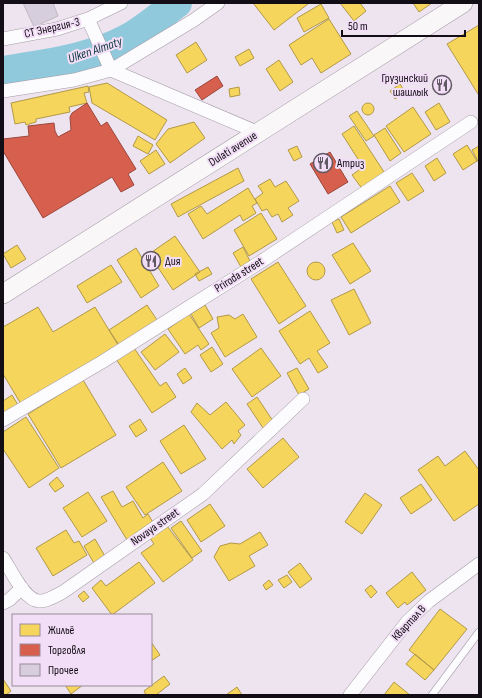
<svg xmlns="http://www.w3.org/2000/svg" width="482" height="698" font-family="'Sofia Sans Condensed',sans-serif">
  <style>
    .homes { fill: #f6d55c; stroke: #b29947 }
    .shops { fill: #d6604d; stroke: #9c473c }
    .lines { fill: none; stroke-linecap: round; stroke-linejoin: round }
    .river { stroke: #90c9dc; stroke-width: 30 }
    .building { fill: #d6cddd; stroke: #bfb9c3 }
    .lane-casing { stroke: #a49ca6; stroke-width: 8 }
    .street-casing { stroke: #a49ca6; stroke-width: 14 }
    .secondary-casing { stroke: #a49ca6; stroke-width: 20 }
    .lane { stroke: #fcfbfd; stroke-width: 7 }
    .street { stroke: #fcfbfd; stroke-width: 13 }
    .secondary { stroke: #faf7f8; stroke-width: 19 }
    .labels { text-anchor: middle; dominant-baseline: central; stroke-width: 4; stroke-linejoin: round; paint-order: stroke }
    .street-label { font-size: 12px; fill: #130d15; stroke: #f2def6 }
    .poi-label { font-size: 12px; fill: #130d15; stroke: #f2def6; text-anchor: start }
    .water-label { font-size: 13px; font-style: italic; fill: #0e3741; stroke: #f2def6 }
  </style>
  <rect width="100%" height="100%" fill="#eee4f0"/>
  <path class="homes" d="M253,3H308V4L274,30Z
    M340,3H360L366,11L354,21Z
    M413,3H432L419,12Z
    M321,4L329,18L304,32L297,18Z
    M329,19L351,54L321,73L312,58L301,65L289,45Z
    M479,25V94H478L447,44Z
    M196,42L207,60L187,73L176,55Z
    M249,49L254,58L240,66L235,57Z
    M279,60L293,82L280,91L266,69Z
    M107,83L167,120L155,140L92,103L89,87Z
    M400,84L405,92L395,99L390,91Z
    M88,86L89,92L84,93L87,103L69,107L70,112L36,119V122L26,125L25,122L15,124L11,103Z
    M239,87L240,95L230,97L229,89Z
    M439,103L450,122L436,130L425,112Z
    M362 109a6 6 0 1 1 12 0a6 6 0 1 1-12 0Z
    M413,107L431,134L404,152L386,126Z
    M357,111L374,136L366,141L349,116Z
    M194,122L205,138L170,163L156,144L168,129Z
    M354,126L386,175L363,190L352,175L363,167L342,134Z
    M385,128L401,153L390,161L374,135Z
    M138,136L153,145L148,154L133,146Z
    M467,145L477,161L463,170L453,154Z
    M297,146L302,157L294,161L288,150Z
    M479,146V163L472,150Z
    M156,150L165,164L149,174L140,161Z
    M437,158L446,173L434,181L425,166Z
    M238,168L244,181L178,217L171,204Z
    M412,173L424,191L408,201L396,183Z
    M270,179L275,187L286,181L299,201L288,208L293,215L282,222L278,214L272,217L267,209L262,211L255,199L263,193L258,186Z
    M390,186L400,202L351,233L341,217Z
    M248,188L257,203L252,206L256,213L243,221L240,215L203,239L188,214L201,206L207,214Z
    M261,213L277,239L249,256L234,230Z
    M339,219L344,230L337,233L332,222Z
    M175,236L200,272L173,290L149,254Z
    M353,243L371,271L350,284L332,255Z
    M17,245L26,259L11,268L3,254Z
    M243,247L250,261L241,267L233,253Z
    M136,248L159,286L141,298L117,260Z
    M278,262L306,306L279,324L251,279Z
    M307 271a9 9 0 1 1 18 0a9 9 0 1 1-18 0Z
    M111,265L122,282L87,303L77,286Z
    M208,267L212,274L199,281L195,274Z
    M354,289L371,323L349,335L331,300Z
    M147,305L157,320L119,345L109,330Z
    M205,305L213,319L199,328L191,314Z
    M38,307L53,332L95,307L118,345L21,404L3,374V327Z
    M310,311L330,343L317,351L328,367L318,373L309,358L300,364L279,331Z
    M189,314L209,344L201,350L198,345L185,354L168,329Z
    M243,314L257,337L225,357L211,333L219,328L217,317L229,315L235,319Z
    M165,334L179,352L155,370L141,352Z
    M212,347L223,364L211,372L200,355Z
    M134,348L160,386L166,382L176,397L152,413L116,359Z
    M261,348L281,376L252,397L232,369Z
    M185,368L192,378L183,384L177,374Z
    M297,368L309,389L299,395L287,373Z
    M83,380L116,435L61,468L28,414Z
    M12,395L18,405L3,415V401Z
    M257,397L273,421L263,428L247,404Z
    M226,402L245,425L238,431L241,435L234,444L232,440L222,449L191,412L197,403L210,415Z
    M26,417L59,468L29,488L3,449V432Z
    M140,419L147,430L136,437L129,426Z
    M184,425L206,459L181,474L160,441Z
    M283,438L299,457L263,488L247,469Z
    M465,451L479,470V504L454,521L418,470L438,456L445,466Z
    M163,462L182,491L145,515L126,487Z
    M57,477L64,486L55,492L49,484Z
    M421,484L432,500L411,514L400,498Z
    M113,491L122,507L133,501L143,518L148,514L154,524L127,540L101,497Z
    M88,492L107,521L82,537L63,508Z
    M365,493L382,505L362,534L345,522Z
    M210,504L225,526L201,542L187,520Z
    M181,521L202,551L192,558L171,528Z
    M167,526L193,560L163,582L141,553L154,544L150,538Z
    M66,530L74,543L79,541L87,555L53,576L36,548Z
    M260,532L268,545L249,556L255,566L229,581L214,557L220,546L231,543L240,544Z
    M95,539L106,558L95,565L84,546Z
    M139,562L155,583L112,615L92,588L101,580L106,586Z
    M300,563L312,579L300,588L288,572Z
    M412,572L426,590L407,605L405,602L398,608L386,593Z
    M287,575L292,582L284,588L278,580Z
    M269,580L273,585L266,590L263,585Z
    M371,585L377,592L371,598L365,590Z
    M84,591L89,597L83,602L78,596Z
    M440,609L467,629L434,670L409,650Z
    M151,642L160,655L151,661Z
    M415,654L434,670L425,680L406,664Z
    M164,676L170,684L156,695H146L144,691Z
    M3,679L11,691L6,695H3Z
    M394,682L410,695H384Z
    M65,685H83L71,694Z
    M237,687L242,695H226Z"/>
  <path class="shops" d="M217,76L223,86L202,100L195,90Z
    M87,103L101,126L107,122L136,169L128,174L134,185L121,192L112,177L43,218L3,151V139L29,136L28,126L54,123L55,131L58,137L71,130L70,117L72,113Z
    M330,152L348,182L328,194L310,164Z"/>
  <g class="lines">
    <path class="river" d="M3,71C44,64 90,59 127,39C144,30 161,15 177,3"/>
  </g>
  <path class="building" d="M23,3H53L58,16L34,27Z"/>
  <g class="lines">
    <defs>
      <path id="lane" d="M432,695L479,632"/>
      <path id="street" d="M88,19L111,70L259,133
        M3,39L57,29L88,19L121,3
        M3,91L74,80L111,70L194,20L218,3
        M3,420L102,362L265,259L471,122
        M3,558C11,570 24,600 39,601C46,602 57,595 63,592L203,494L303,399
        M3,603L9,600L22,588
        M350,695L407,622L429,601L479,564"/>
      <path id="secondary" d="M3,294L463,3"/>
    </defs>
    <use href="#lane" class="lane-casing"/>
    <use href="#street" class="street-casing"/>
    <use href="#secondary" class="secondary-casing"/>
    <use href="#lane" class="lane"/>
    <use href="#street" class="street"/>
    <use href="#secondary" class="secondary"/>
  </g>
  <defs>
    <symbol id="restaurant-ring" viewBox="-11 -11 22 22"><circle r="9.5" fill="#f2def6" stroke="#605862" stroke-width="1.5"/><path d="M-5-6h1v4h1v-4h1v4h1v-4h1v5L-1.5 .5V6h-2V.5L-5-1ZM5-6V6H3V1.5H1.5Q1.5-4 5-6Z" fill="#605862"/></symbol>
  </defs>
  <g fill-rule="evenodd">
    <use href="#restaurant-ring" x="431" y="74" width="22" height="22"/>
    <use href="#restaurant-ring" x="312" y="152" width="22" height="22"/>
    <use href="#restaurant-ring" x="140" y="250" width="22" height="22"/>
  </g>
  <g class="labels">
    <g class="street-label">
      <text transform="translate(52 28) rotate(-13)">СТ Энергия-3</text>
      <text transform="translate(233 149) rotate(-32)">Dulati avenue</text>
      <text transform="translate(239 275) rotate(-32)">Priroda street</text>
      <text transform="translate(155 527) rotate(-35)">Novaya street</text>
      <text transform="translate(409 623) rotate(-47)">Квартал В</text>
    </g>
    <g class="poi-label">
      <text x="428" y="78" text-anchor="end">Грузинский<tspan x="428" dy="14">шашлык</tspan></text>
      <text x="337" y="163">Атриз</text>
      <text x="165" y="261">Дия</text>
    </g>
    <g class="water-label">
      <text transform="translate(95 50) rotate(-19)">Ulken Almaty</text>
    </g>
  </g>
  <rect width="482" height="698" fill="none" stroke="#130d15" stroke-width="8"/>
  <rect x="12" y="614" width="140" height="72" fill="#f2def6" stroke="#998a9c"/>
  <rect x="20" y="624" width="20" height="12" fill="#f6d55c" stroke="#998a9c"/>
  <text x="48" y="634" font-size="12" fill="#130d15">Жильё</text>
  <rect x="20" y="644" width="20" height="12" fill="#d6604d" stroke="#998a9c"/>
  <text x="48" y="654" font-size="12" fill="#130d15">Торговля</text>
  <rect x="20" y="664" width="20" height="12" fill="#d6cddd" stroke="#998a9c"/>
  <text x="48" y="674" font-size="12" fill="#130d15">Прочее</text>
  <path d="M342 30v6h123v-6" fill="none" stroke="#130d15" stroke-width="2"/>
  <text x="348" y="30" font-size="12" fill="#130d15" stroke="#f2def6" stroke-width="3" paint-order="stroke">50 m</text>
</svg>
